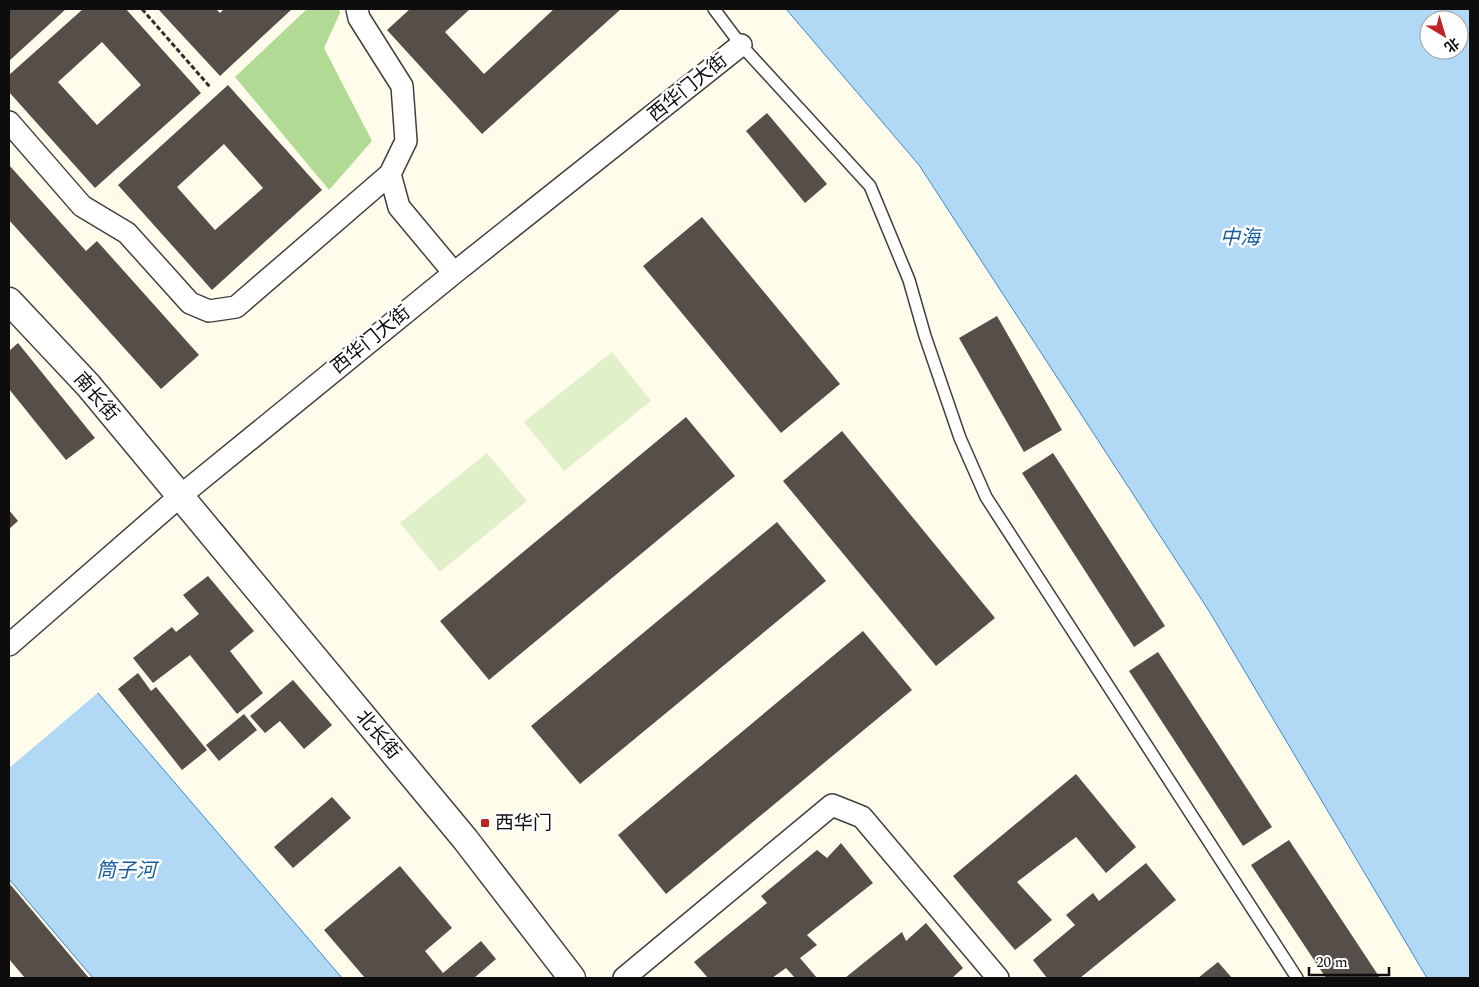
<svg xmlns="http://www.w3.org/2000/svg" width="1479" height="987" font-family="Spectral,'Noto Sans SC',serif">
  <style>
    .forest { fill: #b1da95 }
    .pitch { fill: #e0f0c8 }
    .water { fill: #b1d9f6; stroke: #378ace; fill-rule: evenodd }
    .pier { fill: #fffcec }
    .building { fill: #554e49; fill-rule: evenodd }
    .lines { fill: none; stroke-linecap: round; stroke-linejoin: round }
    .service-casing { stroke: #404040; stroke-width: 14 }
    .minor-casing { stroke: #404040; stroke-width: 24 }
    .tertiary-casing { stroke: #404040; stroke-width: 29 }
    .path { stroke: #2f2f2f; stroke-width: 3; stroke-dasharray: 5 2.5; stroke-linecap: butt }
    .service { stroke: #fff; stroke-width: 11 }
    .minor { stroke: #fff; stroke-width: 21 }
    .tertiary { stroke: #fff; stroke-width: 26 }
    .poi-dot { fill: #bd2524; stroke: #fff; stroke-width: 2 }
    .labels { text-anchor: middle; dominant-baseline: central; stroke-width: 5; stroke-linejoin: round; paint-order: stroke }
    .street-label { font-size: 19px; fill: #0d0d0d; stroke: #fff }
    .poi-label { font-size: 19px; fill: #0d0d0d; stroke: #fff; text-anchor: start }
    .water-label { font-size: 20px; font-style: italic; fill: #155b9f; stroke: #fff }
  </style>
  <rect width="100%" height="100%" fill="#fffcec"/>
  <path class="forest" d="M307,9H339L340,13L324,48L372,141L329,190L235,77Z"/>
  <path class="pitch" d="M612,352L651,401L564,471L524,422Z
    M487,453L527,501L440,572L400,523Z"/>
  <path class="water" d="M786,9H1470V978H1427L1209,611L919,165ZM1429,20H1459V50H1429Z
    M9,589L342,978H93L9,879Z"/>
  <path class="pier" d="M9,587L100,691L9,768Z"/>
  <path class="building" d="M9,9H66L9,61Z
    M83,9H126L201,93L95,188L9,92V75ZM102,42L141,85L97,125L58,82Z
    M158,9H216L220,13L224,9H292L220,76Z
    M410,9H470L445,32L484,74L554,9H621L482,134L387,30Z
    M228,85L322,190L212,290L118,185ZM224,144L263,188L215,230L177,187Z
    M767,113L827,184L805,203L746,131Z
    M9,165L86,251L97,241L199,355L161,389L9,220Z
    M702,217L840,384L781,433L643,266Z
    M997,316L1062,430L1024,452L959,338Z
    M18,343L95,438L66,460L9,389V351Z
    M686,417L735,476L489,680L440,621Z
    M842,431L995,618L936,666L783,481Z
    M1053,453L1165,626L1134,647L1022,473Z
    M9,510L18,521L9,529Z
    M777,522L826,581L580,784L531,726Z
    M208,576L254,631L230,651L263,693L237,714L190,655L153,683L133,658L172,627L176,632L199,614L183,595Z
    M863,631L912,690L666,894L618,835Z
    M1158,652L1272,827L1243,846L1129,671Z
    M138,673L151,691L156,687L207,750L182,770L118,689Z
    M293,680L332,725L304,749L280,721L265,733L250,716Z
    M244,714L257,730L219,761L206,745Z
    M1076,774L1136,847L1106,873L1076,837L1017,882L1052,920L1015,950L953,876Z
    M332,797L351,818L293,868L274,847Z
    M1289,840L1380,978H1326L1251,865Z
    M841,843L873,883L807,935L817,945L800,958L817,978H795L786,968L772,978H708L694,962L767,903L761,896L817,850L827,858Z
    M1146,863L1176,900L1080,978H1047L1033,960L1075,925L1066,915L1093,893L1099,901Z
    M400,866L452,928L425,951L443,973L481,941L496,959L474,978H365L324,930Z
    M9,883L89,978H25L9,959Z
    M926,923L963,968L952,978H845L902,932L906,941Z
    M1218,962L1232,978H1198Z"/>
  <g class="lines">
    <defs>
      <path id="service" d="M714,9L741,45L870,186L909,280L925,336L960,438L986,497L1297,978"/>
      <path id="minor" d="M357,9L359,18L402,86L406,141L390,174L399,207L454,273
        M9,122L82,206L127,233L190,303L209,311L236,307L390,174
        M9,645L179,497L454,273L741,45
        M624,978L832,805L862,817L998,978"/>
      <path id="tertiary" d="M9,301L88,385L465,839L572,978"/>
    </defs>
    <use href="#service" class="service-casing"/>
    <use href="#minor" class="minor-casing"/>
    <use href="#tertiary" class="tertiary-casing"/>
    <path class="path" d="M142,9L210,87"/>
    <use href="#service" class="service"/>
    <use href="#minor" class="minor"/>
    <use href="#tertiary" class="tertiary"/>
  </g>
  <rect class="poi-dot" x="480" y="818" width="10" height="10" rx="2.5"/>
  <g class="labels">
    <g class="street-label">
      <text transform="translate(688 88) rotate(-39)">西华门大街</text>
      <text transform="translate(371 340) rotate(-39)">西华门大街</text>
      <text transform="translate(96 397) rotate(49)">南长街</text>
      <text transform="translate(378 735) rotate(50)">北长街</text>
    </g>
    <g class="poi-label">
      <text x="495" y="823">西华门</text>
    </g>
    <g class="water-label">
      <text x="1240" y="238">中海</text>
      <text x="126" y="871">筒子河</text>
    </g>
  </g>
  <rect width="1479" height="987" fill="none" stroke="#0d0d0d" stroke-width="20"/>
  <g transform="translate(1444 35) rotate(142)"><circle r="24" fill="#ffffff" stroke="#9e9e9e"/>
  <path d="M0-4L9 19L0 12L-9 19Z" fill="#bd2524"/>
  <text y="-8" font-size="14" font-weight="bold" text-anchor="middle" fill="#0d0d0d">北</text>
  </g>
  <path d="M1309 967v8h80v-8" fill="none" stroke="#0d0d0d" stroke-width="2.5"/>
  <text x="1316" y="967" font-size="15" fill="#0d0d0d" stroke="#ffffff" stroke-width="4" paint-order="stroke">20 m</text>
</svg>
